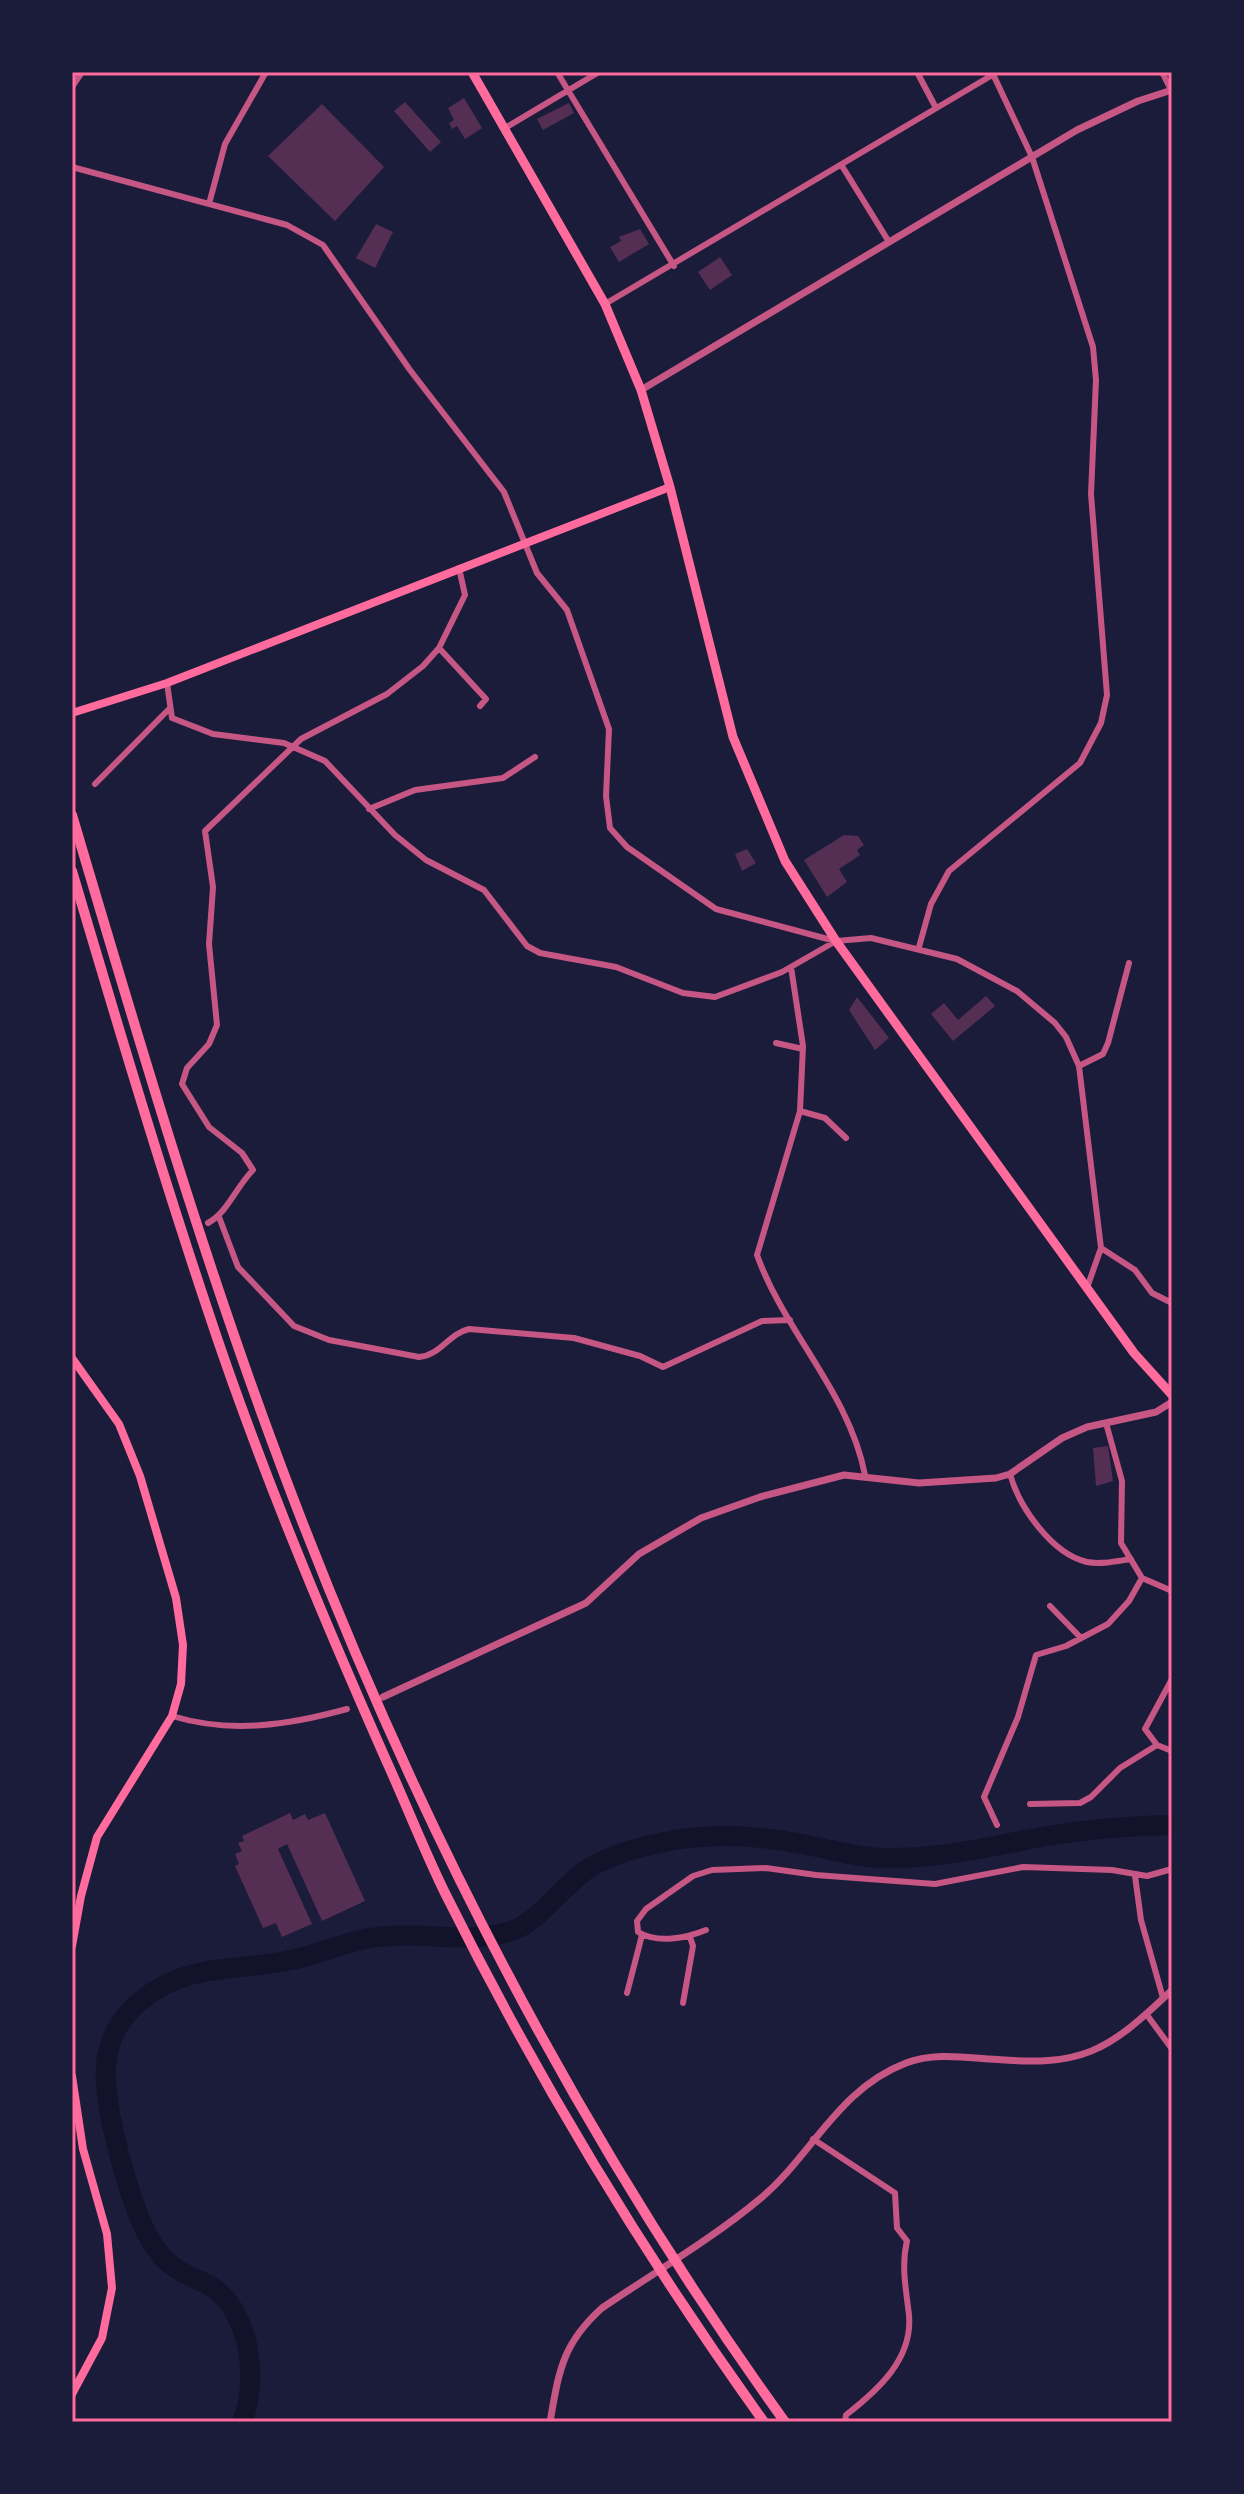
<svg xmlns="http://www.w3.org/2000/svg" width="1244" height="2494" font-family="'Playfair Display',serif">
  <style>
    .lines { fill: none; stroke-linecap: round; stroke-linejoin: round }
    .river { stroke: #12122b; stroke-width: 20 }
    .building { fill: #542f53 }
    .minor { stroke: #c65784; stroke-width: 6 }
    .tertiary { stroke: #c65784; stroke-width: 7 }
    .secondary { stroke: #ff6b9d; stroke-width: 8 }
    .trunk { stroke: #ff6b9d; stroke-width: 9 }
    .motorway { stroke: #ff6b9d; stroke-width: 10 }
    .neatline { fill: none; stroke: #ff6b9d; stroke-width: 3 }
  </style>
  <rect width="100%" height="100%" fill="#1b1b3a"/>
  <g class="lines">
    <path class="river" d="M242,2422C257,2384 252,2328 223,2296C203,2275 177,2280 154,2246C132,2214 108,2121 106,2082C104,2055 112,2029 131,2010C180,1961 229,1973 291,1960C325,1953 355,1937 390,1936C433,1933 472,1944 514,1930C537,1922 565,1885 586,1870C610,1854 647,1845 675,1840C719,1833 764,1836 807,1845C833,1850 859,1858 885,1858C940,1859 993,1846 1047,1836C1089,1829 1130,1826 1172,1825"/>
  </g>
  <path class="building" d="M464,98L482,128L465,139L457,126L452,129L449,123L454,120L448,108Z
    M405,102L441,142L430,152L394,111Z
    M569,103L574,113L543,130L537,119Z
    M322,104L384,167L335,221L268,156Z
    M376,224L393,232L375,268L356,258Z
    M640,229L649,244L619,262L610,247L621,241L619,237Z
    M720,257L732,275L710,290L698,272Z
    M844,835L858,836L864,845L857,850L860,855L839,869L847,882L827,897L804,860Z
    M747,849L756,863L742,871L735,854Z
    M986,996L995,1006L953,1041L931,1014L944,1003L958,1020Z
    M857,997L889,1038L875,1050L849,1010Z
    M1108,1446L1113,1481L1096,1486L1093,1448Z
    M290,1813L293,1820L305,1814L308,1820L325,1813L365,1901L322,1921L287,1844L278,1849L312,1924L282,1937L276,1923L263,1928L235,1866L239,1864L235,1854L242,1851L238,1843L244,1841L242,1836Z"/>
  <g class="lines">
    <path class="minor" d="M557,72L674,266
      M917,72L936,108
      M1162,72L1171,90
      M72,87L82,72
      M505,128L599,72
      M842,166L889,242
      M72,167L287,225L323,245L410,370L504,492L537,573L567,610L609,729L606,796L610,828L627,847L716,909L835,941
      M209,204L225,144L266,72
      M605,304L994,74
      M439,648L486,699L480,706
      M167,683L172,718L213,734L284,743L325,761L395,835L426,860L484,890L527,946L540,953L616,967L683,993L715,997L782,972L836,941L871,938L957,959L1017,991L1055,1023L1066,1037L1079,1066L1101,1248L1088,1285
      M95,784L170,708
      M369,809L415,790L503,778L535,757
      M919,947L931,904L949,871L1080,763L1101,723L1107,695L1091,494L1096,380L1093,347L1032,157L992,72
      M791,967L803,1046L800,1111L757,1255C785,1333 849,1392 865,1475
      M776,1043L803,1049
      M1079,1066L1103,1054L1108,1043L1129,963
      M800,1111L825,1118L846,1138
      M219,1217L238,1267L294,1326L329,1340L419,1357C441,1355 448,1334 469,1329L574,1338L640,1356L663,1367L762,1321L790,1320
      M208,1223C228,1212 236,1187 253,1170L242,1153L209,1127L182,1084L187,1068L209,1044L217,1025L209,944L213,887L205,831L301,739L387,694L423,666L439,648L465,595L459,568
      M1101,1248L1135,1270L1152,1293L1172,1303
      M1106,1423L1122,1481L1121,1543L1142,1578L1172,1591
      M1010,1474C1019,1507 1052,1554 1087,1562C1101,1565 1117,1561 1131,1559
      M1050,1606L1081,1638
      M1172,1679L1145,1729L1157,1745L1172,1751
      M172,1716C231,1734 289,1725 347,1709
      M1030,1804L1080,1803L1091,1797L1120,1768L1157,1745
      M997,1825L984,1797L1018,1717L1036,1655L1066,1646L1108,1624L1129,1601L1142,1578
      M1135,1876L1141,1920L1163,1998
      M706,1930C686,1938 658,1944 638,1932L637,1921L646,1909L693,1876L712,1870L766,1868L816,1875L935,1884L1023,1867L1112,1870L1147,1876L1172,1869
      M627,1993L642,1935
      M683,2003L693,1946L690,1937
      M1147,2015L1172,2049
      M813,2139L895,2193L897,2228L907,2241C901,2266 906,2289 909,2315C913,2359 878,2390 846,2415L845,2422"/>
    <path class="tertiary" d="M641,390L1077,130L1138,101L1172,90
      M383,1697L586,1603L639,1554L701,1518L760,1497L844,1475L919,1483L996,1478L1010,1474L1062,1438L1087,1427L1156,1412L1172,1402
      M550,2422C559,2371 562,2344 602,2308C655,2272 712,2239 761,2198C813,2154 838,2089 906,2063C933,2053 961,2057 990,2059C1083,2067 1106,2053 1172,1990"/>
    <path class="secondary" d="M72,713L167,683L670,487
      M72,1358L119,1424L140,1476L176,1598L183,1645L181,1684L172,1716L97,1837L81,1896L72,1946
      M72,2076L83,2149L107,2234L112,2288L102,2338L72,2394"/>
    <path class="trunk" d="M472,72L605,304L641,390L670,487L733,737L785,861L836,941L1134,1353L1172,1395"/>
    <path class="motorway" d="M72,815C137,1034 201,1253 281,1466C408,1806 573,2128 785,2422
      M72,871C115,1016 158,1161 206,1305C257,1460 320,1611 386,1760C406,1804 424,1850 445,1893C537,2078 644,2255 764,2422"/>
  </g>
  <rect width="1244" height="2494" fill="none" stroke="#1b1b3a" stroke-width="148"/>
  <rect x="74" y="74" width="1096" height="2346" class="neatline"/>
</svg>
